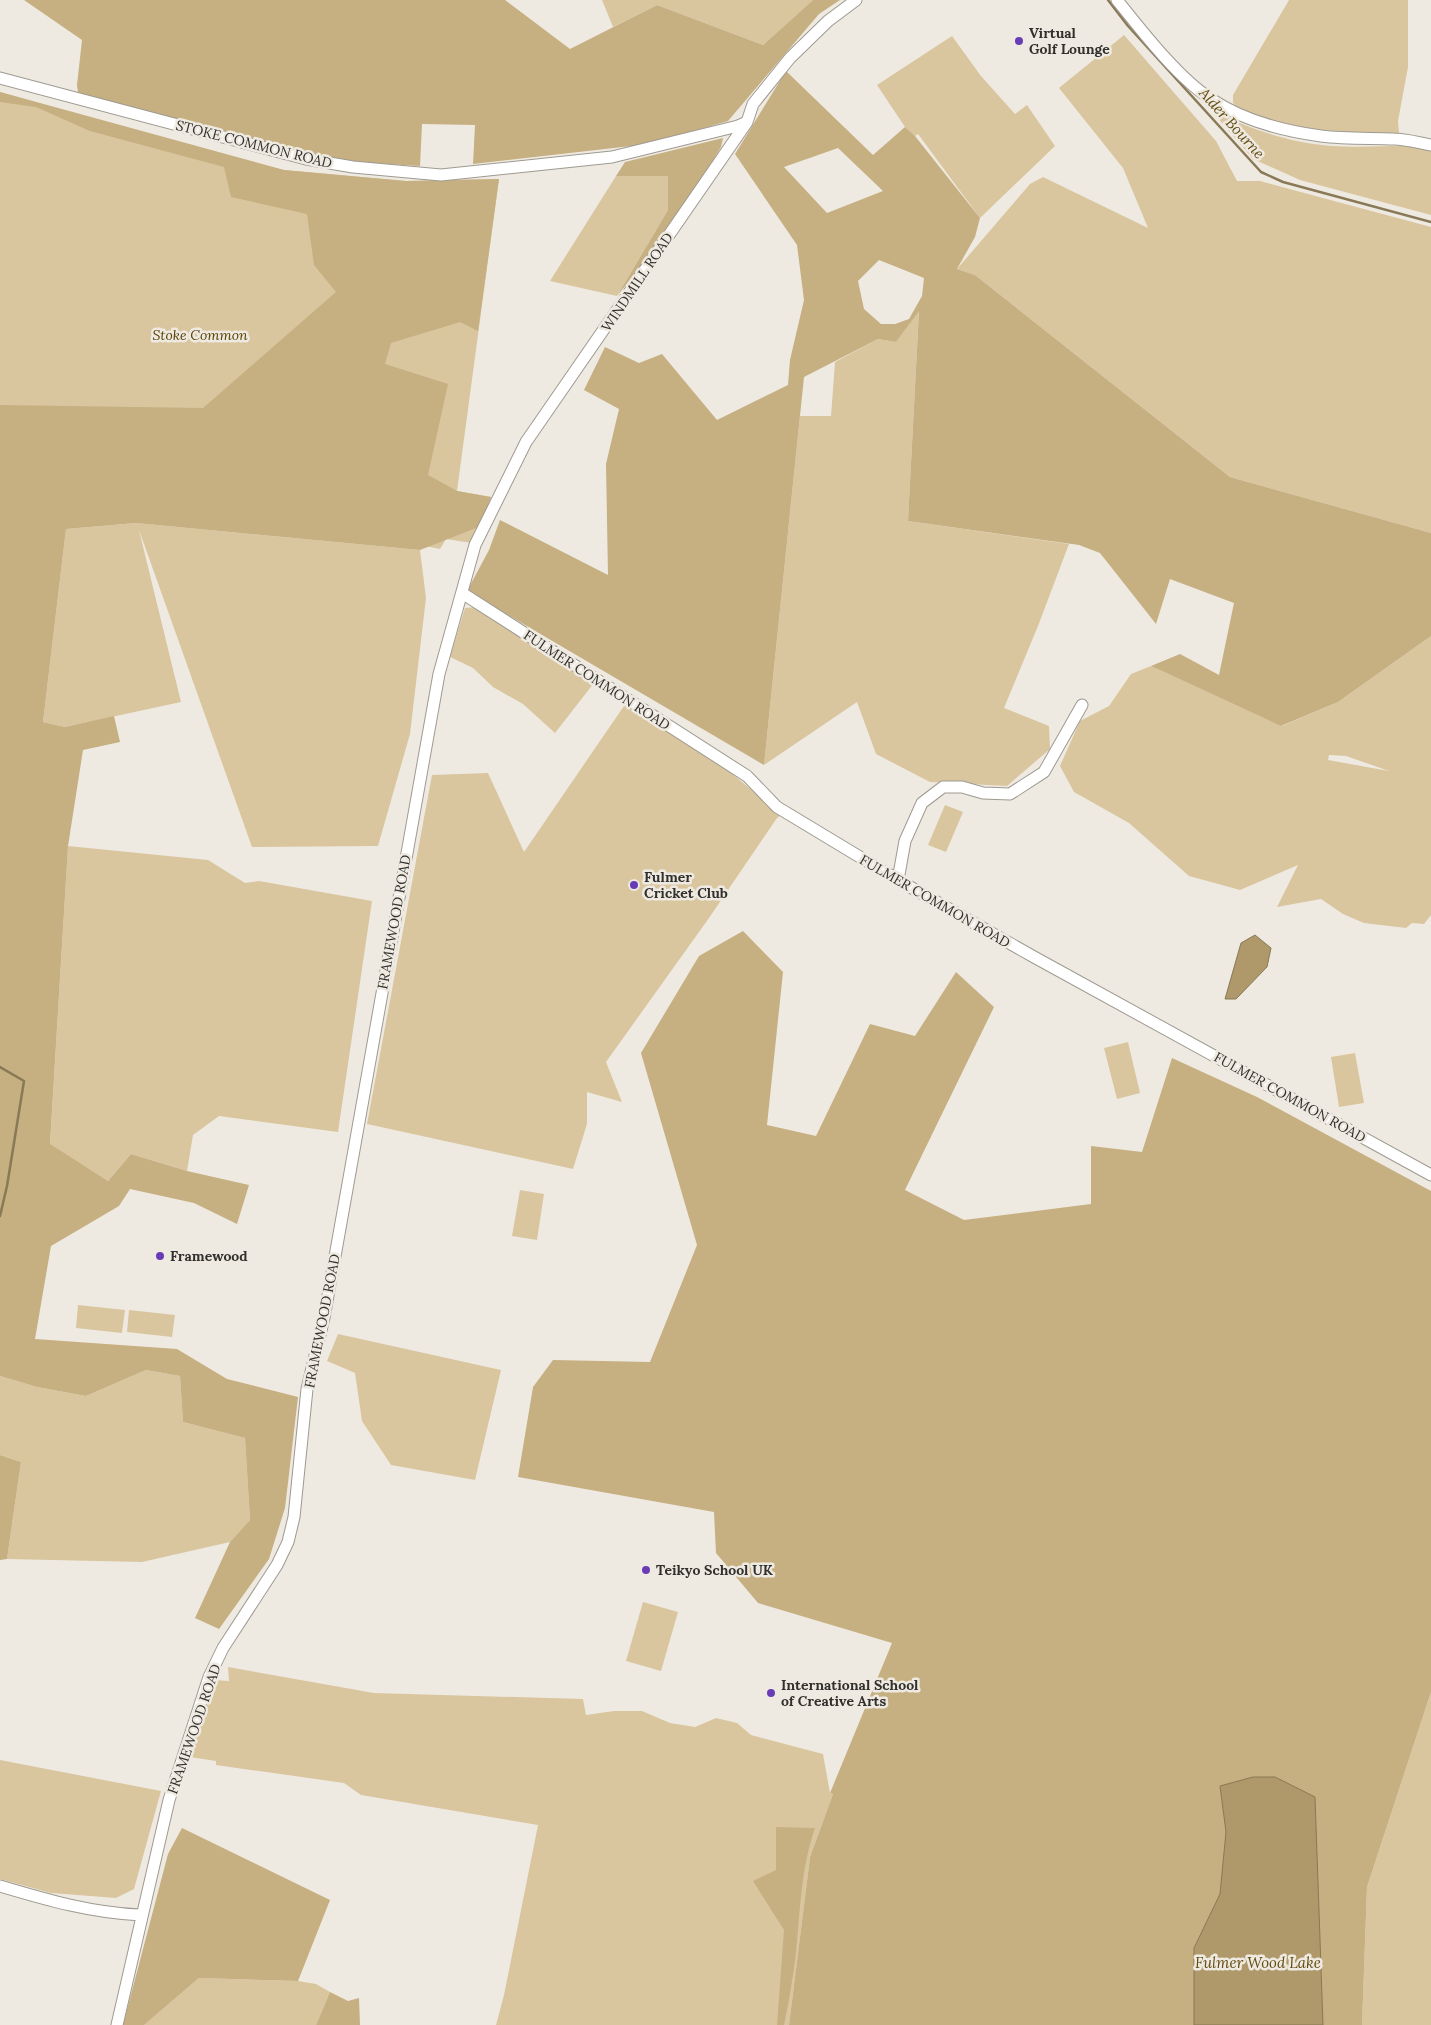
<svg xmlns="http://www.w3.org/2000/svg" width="1431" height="2025" font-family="Lora,serif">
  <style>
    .green { fill: #d9c69f; fill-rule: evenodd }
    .forest { fill: #c6af80; fill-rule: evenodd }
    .water { fill: #af9869; stroke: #897957 }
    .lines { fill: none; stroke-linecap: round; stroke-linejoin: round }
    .stream { stroke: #897957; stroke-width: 2.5 }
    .minor-casing { stroke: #9e9a91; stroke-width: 13 }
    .minor { stroke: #fff; stroke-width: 11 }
    .poi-dot { fill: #673cb4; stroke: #efeae1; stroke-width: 2 }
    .labels { text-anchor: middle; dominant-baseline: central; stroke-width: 5; stroke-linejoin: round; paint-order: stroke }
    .poi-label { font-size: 14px; font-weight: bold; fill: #31302c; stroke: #efeae1; text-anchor: start }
    .street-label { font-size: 14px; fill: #31302c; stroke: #efeae1 }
    .park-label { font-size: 14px; font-style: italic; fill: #5a4304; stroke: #efeae1 }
    .water-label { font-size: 15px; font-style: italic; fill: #634c11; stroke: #efeae1 }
  </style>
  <rect width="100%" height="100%" fill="#efeae1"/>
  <path class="green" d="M602,0H813L763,45L657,5L613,27Z
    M1289,0H1408V67L1398,121L1399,133C1355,133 1313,132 1271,120C1257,115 1244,113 1233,103V95Z
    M1124,35L1216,141L1237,181H1260L1431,227V533L1230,477L975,275L957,269L1030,184L1043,177L1148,228L1123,168L1059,88Z
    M952,36L981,76L1015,114L1027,105L1055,146L980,218L918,134L915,136L905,127L877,85Z
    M0,92L170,142L284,170L406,181L499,179L457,491L491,497L472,543L446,539L440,549L425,546L0,431Z
    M1211,110C1249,129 1290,143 1332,146C1361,148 1391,145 1420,146L1431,148V215L1300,180L1253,159Z
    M668,175V210L617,296L550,281L616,176Z
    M919,310L908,521L1069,544L1038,626L1004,708L1049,726L1050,749L1007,786L930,782L876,754L857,702L764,765L800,416H831L835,362L878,339L896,342Z
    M136,523L420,550L426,598L410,734L378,846L252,847L139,530L181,702L65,727L43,722L66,529Z
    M476,607L594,683L555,733L523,704L493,687L473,668L450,657L465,608Z
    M1431,636V915L1424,924L1412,923L1406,928L1364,923L1343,914L1321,899L1277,907L1298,865L1240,890L1189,876L1129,823L1074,792L1060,766L1080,721L1109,706L1131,674L1151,666L1282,726L1338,702ZM1329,755L1346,756L1389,771L1328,760Z
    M626,703L729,771L781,815L777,818L709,918L606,1062L622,1102L587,1092V1124L573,1169L367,1124L432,775L488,773L524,852Z
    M945,805L963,812L946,852L928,845Z
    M68,846L208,860L245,883L259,881L372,901L338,1132L219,1116L193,1135L187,1171L131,1154L108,1181L50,1145Z
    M1128,1042L1140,1093L1117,1099L1104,1048Z
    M1355,1053L1364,1103L1339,1107L1331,1057Z
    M520,1190L544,1194L537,1240L512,1236Z
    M78,1305L125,1310L122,1333L76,1328Z
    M129,1310L175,1315L172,1337L127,1332Z
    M338,1334L501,1370L475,1480L391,1465L362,1421L355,1373L327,1361Z
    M146,1370L180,1376L183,1422L245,1438L250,1520L230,1542L142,1562L7,1559L21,1462L0,1455V1376L37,1387L86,1396Z
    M643,1602L678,1612L661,1671L626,1661Z
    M228,1667L374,1693L583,1699L586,1715L614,1711H642L670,1723L695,1727L716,1718L737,1723L751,1735L823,1754L830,1793L833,1794L810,1857L789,2025H496L504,1995L538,1825L361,1795L344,1783L216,1765V1761L190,1757L215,1680L229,1681Z
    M1431,1692V2025H1362L1367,1887Z
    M0,1760L161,1791L134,1889L116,1898L51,1893L0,1879Z
    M199,1978L298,1981L316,1984L330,1992L316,2025H144Z"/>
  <path class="forest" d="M24,0H505L570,49L657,5L763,45L813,0H840L819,14L728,121L649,144L473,164L475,125L422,124L420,166L355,162L307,154L78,93L77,85L82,40Z
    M786,71L873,155L905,127L915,136L980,218L975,237L957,269L975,275L1230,477L1431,533V636L1338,702L1281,726L1151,666L1180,654L1219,675L1234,603L1170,579L1156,624L1100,553L1079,545L908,521L919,311L896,342L878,339L804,377L764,765L467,591L489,550L500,520L608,575L606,464L619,409L584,390L605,347L639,363L662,354L717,420L788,385L790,360L804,300L797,245L735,154ZM838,148L883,191L827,213L784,167ZM879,260L924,278L922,296L909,319L895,324H881L864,309L858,281Z
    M0,92L284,170L406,181L499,179L478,331L460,322L391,343L385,364L448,384L428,475L457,491L491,497L481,526L420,550L136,523L66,529L43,722L65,727L114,716L120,742L83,750L68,846L50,1144L108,1181L131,1154L187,1171L249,1185L237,1224L194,1203L130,1189L119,1206L51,1246L35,1339L177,1349L227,1379L298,1397L285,1508L269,1559L219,1629L195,1618L230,1542L250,1520L245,1438L183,1422L180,1376L146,1370L86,1396L37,1387L0,1376V405L203,408L336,292L314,265L307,214L231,197L224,167L90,131L36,107L0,102Z
    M723,138L721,147L673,227L617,296L668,210V176H616L625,162Z
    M743,931L783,972L767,1125L816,1136L870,1024L915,1036L956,972L994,1007L905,1190L964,1220L1091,1204V1146L1142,1152L1172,1058L1257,1097L1431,1191V1692L1367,1887L1362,2025H789L810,1857L833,1794L830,1793L892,1643L758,1603L716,1553L714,1512L518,1477L533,1387L553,1360L650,1362L697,1245L641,1053L699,956Z
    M0,1455L21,1462L7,1559L0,1560Z
    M776,1827L815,1828C801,1868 800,1911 796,1953C793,1977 789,2001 784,2025H777L784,1930L753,1881L776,1870Z
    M182,1828L330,1900L298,1981L199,1978L144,2025H123L168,1854Z
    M330,1992L348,2001L359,1998L360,2025H316Z"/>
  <path class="water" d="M1255,935L1271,948L1267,967L1236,999H1225L1241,943Z
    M1253,1777H1275L1315,1797L1323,2025H1194V1948L1220,1894L1226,1832L1220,1786Z"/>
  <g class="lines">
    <path class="stream" d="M1108,0L1128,26L1261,172L1283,182L1431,222
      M0,1067L24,1081L7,1186L0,1216"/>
    <defs>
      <path id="minor" d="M1117,0C1141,30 1179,79 1211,99C1244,121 1283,131 1321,136C1345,139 1370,138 1394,139C1406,139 1419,143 1431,145
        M0,78L306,159L353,167L441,175L612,157L738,126L747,122
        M462,593L747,776L777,807L898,880L1034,957L1431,1175
        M898,880L905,841L922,803L943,787H962L983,793L1010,794L1044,772L1082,705
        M0,1886C47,1900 92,1913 141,1915
        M117,2025L169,1800L209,1677L223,1648L277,1565L288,1542L294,1517L307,1389L324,1318L439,674L475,545L526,442L747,122L753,104L790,58L828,21L856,0"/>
    </defs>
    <use href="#minor" class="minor-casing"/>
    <use href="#minor" class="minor"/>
  </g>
  <g class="poi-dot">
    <circle cx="1019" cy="41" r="5"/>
    <circle cx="634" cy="885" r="5"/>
    <circle cx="160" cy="1256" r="5"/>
    <circle cx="646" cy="1570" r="5"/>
    <circle cx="771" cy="1693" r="5"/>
  </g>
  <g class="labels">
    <g class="poi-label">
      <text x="1029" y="33">Virtual<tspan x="1029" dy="16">Golf Lounge</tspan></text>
      <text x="644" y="877">Fulmer<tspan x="644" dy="16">Cricket Club</tspan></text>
      <text x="170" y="1256">Framewood</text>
      <text x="656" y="1570">Teikyo School UK</text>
      <text x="781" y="1685">International School<tspan x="781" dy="16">of Creative Arts</tspan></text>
    </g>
    <g class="street-label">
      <text transform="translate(254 144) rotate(14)">STOKE COMMON ROAD</text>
      <text transform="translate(637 282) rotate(-56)">WINDMILL ROAD</text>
      <text transform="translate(597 680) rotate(33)">FULMER COMMON ROAD</text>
      <text transform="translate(935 901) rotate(30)">FULMER COMMON ROAD</text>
      <text transform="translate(394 922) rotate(-80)">FRAMEWOOD ROAD</text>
      <text transform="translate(1290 1097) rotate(29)">FULMER COMMON ROAD</text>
      <text transform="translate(322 1321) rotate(-79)">FRAMEWOOD ROAD</text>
      <text transform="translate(194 1729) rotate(-71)">FRAMEWOOD ROAD</text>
    </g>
    <g class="park-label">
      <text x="200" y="335">Stoke Common</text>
    </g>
    <g class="water-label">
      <text transform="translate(1232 123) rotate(48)">Alder Bourne</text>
      <text x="1258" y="1962">Fulmer Wood Lake</text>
    </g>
  </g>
</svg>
